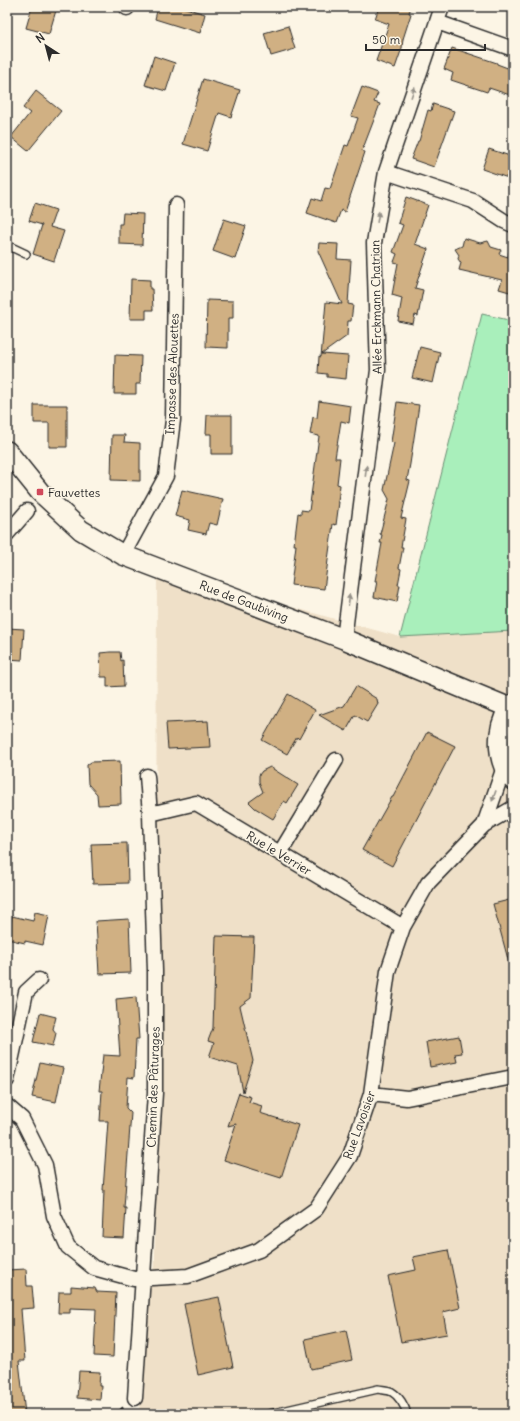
<svg xmlns="http://www.w3.org/2000/svg" width="520" height="1421" font-family="Delius,sans-serif">
  <style>
    .built { fill: #efe0c8 }
    .green { fill: #a9efbb; stroke: #6a8d73 }
    .building { fill: #d0b083; stroke: #2b2b2b }
    .lines { fill: none; stroke-linecap: round; stroke-linejoin: round }
    .service-casing { stroke: #2b2b2b; stroke-width: 10 }
    .minor-casing { stroke: #2b2b2b; stroke-width: 17 }
    .secondary-casing { stroke: #2b2b2b; stroke-width: 22 }
    .path { stroke: #2b2b2b; stroke-width: 2.5; stroke-dasharray: 4 3; stroke-linecap: butt }
    .service { stroke: #fcf5e5; stroke-width: 7 }
    .minor { stroke: #fcf5e5; stroke-width: 14 }
    .secondary { stroke: #fcf5e5; stroke-width: 19 }
    .oneway { fill: #949088 }
    .poi-dot { fill: #d1495b; stroke: #fcf5e5; stroke-width: 1.5 }
    .labels { text-anchor: middle; dominant-baseline: central; stroke-width: 3; stroke-linejoin: round; paint-order: stroke }
    .street-label { font-size: 12px; fill: #2b2b2b; stroke: #fcf5e5 }
    .poi-label { font-size: 12px; fill: #2b2b2b; stroke: #fcf5e5; text-anchor: start }
  </style>
  <rect width="100%" height="100%" fill="#fcf5e5"/>
  <filter id="ink" filterUnits="userSpaceOnUse"><feTurbulence type="fractalNoise" baseFrequency=".025" numOctaves="2"/><feDisplacementMap in="SourceGraphic" scale="8" xChannelSelector="R" yChannelSelector="G"/><feConvolveMatrix kernelMatrix="1 2 1 2 8 2 1 2 1" color-interpolation-filters="sRGB"/></filter>
  <g filter="url(#ink)">
    <path class="built" d="M157,570L400,637L513,631V1414H136L139,1413L148,1289L155,1262Z"/>
    <path class="green" d="M482,314L513,321V631L400,637Z"/>
    <path class="building" d="M32,7H57L49,34L26,28Z
      M158,7H182L205,14L200,33L155,19Z
      M379,7H411L409,13L411,14L403,39L402,48L395,68L376,61L389,24L375,19Z
      M288,26L295,49L271,56L264,33Z
      M452,48L497,63V64L513,70V96L489,88L487,92L451,80L453,73L444,69Z
      M154,56L175,63L166,91L145,85Z
      M203,79L240,90L231,117L219,113L207,151L183,144Z
      M362,87L378,93L374,102L380,104L362,151L365,152L345,212L341,210L336,223L307,213L312,198L321,201L325,188L330,189L345,145L348,146L358,118L351,116Z
      M36,91L61,111L28,151L11,137L30,113L23,108Z
      M433,104L454,111L434,167L411,159L418,141H419L428,110L431,111Z
      M489,149L513,157V164L508,178L482,169Z
      M406,197L428,205L415,244L428,249L415,288L423,290L418,316L415,315L413,324L398,321L402,298L392,295L398,263L394,262L397,254L393,252L403,225L398,223Z
      M35,203L56,210L50,227L64,231L54,261L33,254L42,225L29,221Z
      M123,213L143,214L142,245L119,244V224H122Z
      M224,219L246,226L235,259L213,251Z
      M464,238L480,243L488,241L491,247L501,250L499,254L508,257L509,252L513,253V293L499,289L502,280L459,270L461,263L458,259L459,255L455,249L462,246Z
      M319,243L338,244L337,259L351,260L348,304L353,305L351,321H348L347,336L322,354L348,356L346,379L327,377V374L318,373L319,356L321,357L326,302L342,304L318,251Z
      M131,279L150,280V289H152L153,310H146V319H130Z
      M207,300L233,301V318H228V348L206,347Z
      M420,347L440,352L433,383L412,378Z
      M115,355L141,356L140,384H136V394H114Z
      M319,401L351,406L349,423L341,421L335,458H340L337,484L340,485L338,502H339L336,525L333,524L324,589L291,585L296,545H294L298,513L301,514V510L309,511L319,436L310,434L313,417L317,418Z
      M397,402L419,405L410,464L407,480L410,481L401,518L406,519L401,547H403L399,568L401,569L398,585H400L397,602L374,597L377,581H375L382,543H380L382,535L380,534L389,499L384,490L394,443L391,442Z
      M34,405H67V447H49V423H34Z
      M207,415H232V454H211V434H206Z
      M112,435H125L124,442L140,443V481L111,480Z
      M182,490L223,499L217,525L209,523L206,534L188,530L190,520L175,516Z
      M7,628L24,629L22,660L7,659Z
      M110,652H120L121,661L123,660L124,686L107,687V677H101L100,653Z
      M356,686L377,699L378,704L367,722L355,715L346,731L319,715L344,706Z
      M288,694L315,710L299,739L297,737L287,754L262,740Z
      M208,721L210,747L168,749L166,723Z
      M427,732L455,746L392,866L362,850L392,797H393Z
      M120,761L121,804L98,805L97,794L88,784L87,765L91,762Z
      M270,767L298,785L287,803L284,801L273,819L255,808L249,802L263,792L259,782V775L262,771Z
      M127,843L128,883L93,884L91,844Z
      M513,899V962L509,963L493,904Z
      M35,912L49,915L43,945L25,941V943L7,939L12,916L33,921Z
      M129,919L131,973L99,974L96,921Z
      M216,936L254,937L251,998L240,1006L253,1061L243,1092L238,1066L209,1057L214,1043L208,1041L213,1028Z
      M136,997L139,1039H136L134,1078L128,1077L126,1108L131,1113L124,1208H126L124,1238L102,1237L104,1190H103L108,1121H100L102,1091H99L103,1055L120,1056L116,999Z
      M40,1013L56,1017L53,1029L56,1033L53,1046L33,1042Z
      M459,1036L462,1053L455,1054L457,1062L430,1067L426,1042Z
      M40,1063L63,1068L56,1102L32,1097Z
      M239,1093L251,1097L249,1102L262,1106L260,1113L298,1125L281,1178L224,1160L236,1124L228,1126Z
      M448,1250L460,1308L443,1312L447,1334L401,1342L388,1276L416,1270L413,1257Z
      M26,1269L27,1286H32L34,1308L21,1309L25,1361H19L25,1414H7V1270Z
      M71,1286L95,1288L97,1292L116,1293L113,1357L94,1356L96,1309L70,1308V1313H58L59,1292H71Z
      M219,1297L233,1367L198,1375L184,1304Z
      M346,1330L352,1360L311,1369L305,1339Z
      M79,1371L100,1372L99,1386H101L100,1400L77,1398Z"/>
    <g class="lines">
      <defs>
        <path id="service" d="M7,245L26,254
          M269,1414L378,1389C382,1390 388,1390 392,1392C399,1396 405,1406 407,1414"/>
        <path id="minor" d="M127,7V8
          M437,22L513,49
          M386,172L473,201L504,221L513,225
          M7,534L27,511
          M123,555L166,476L173,420L176,205
          M344,639L378,370L374,243L386,172L442,7
          M150,814L196,803L403,927
          M484,825L504,767
          M280,853L336,760
          M7,1080L26,992L39,980
          M371,1094L407,1098L513,1077
          M7,1106L22,1119L45,1165L54,1216L68,1247L94,1268L134,1279L188,1276L259,1250L316,1209L350,1156L371,1094L388,971L403,927L428,883L484,825L513,808
          M135,1398L155,1093V971L150,814L147,776"/>
        <path id="secondary" d="M7,451L40,492L81,530L123,555L344,639L510,708
          M513,704C498,720 496,747 504,767C506,771 510,776 513,780"/>
      </defs>
      <use href="#service" class="service-casing"/>
      <use href="#minor" class="minor-casing"/>
      <use href="#secondary" class="secondary-casing"/>
      <path class="path" d="M100,1414L118,1412L125,1406"/>
      <use href="#service" class="service"/>
      <use href="#minor" class="minor"/>
      <use href="#secondary" class="secondary"/>
    </g>
    <defs><path id="oneway-solid" d="M-6-.8H1V-3.2L6.5 0L1 3.2V.8H-6Z"/></defs>
    <g class="oneway">
      <use href="#oneway-solid" transform="translate(413 92) rotate(-71)"/>
      <use href="#oneway-solid" transform="translate(378 217) rotate(-81)"/>
      <use href="#oneway-solid" transform="translate(366 471) rotate(-83)"/>
      <use href="#oneway-solid" transform="translate(349 600) rotate(-83)"/>
      <use href="#oneway-solid" transform="translate(494 796) rotate(110)"/>
    </g>
  </g>
  <rect class="poi-dot" x="36" y="488" width="8" height="8" rx="2"/>
  <g class="labels">
    <g class="street-label">
      <text transform="translate(376 307) rotate(-91)">Allée Erckmann Chatrian</text>
      <text transform="translate(172 374) rotate(-88)">Impasse des Alouettes</text>
      <text transform="translate(244 601) rotate(21)">Rue de Gaubiving</text>
      <text transform="translate(279 853) rotate(31)">Rue le Verrier</text>
      <text transform="translate(153 1087) rotate(-88)">Chemin des Pâturages</text>
      <text transform="translate(359 1125) rotate(-70)">Rue Lavoisier</text>
    </g>
    <g class="poi-label">
      <text x="48" y="492">Fauvettes</text>
    </g>
  </g>
  <rect width="520" height="1421" fill="none" stroke="#fcf5e5" stroke-width="24"/>
  <rect x="12" y="12" width="496" height="1397" fill="none" stroke="#2b2b2b" stroke-width="1.5" filter="url(#ink)"/>
  <g transform="translate(46 46) rotate(324)" stroke="#fcf5e5" stroke-width="3" paint-order="stroke">
  <path d="M0-3L7 15L0 10L-7 15Z" fill="#2b2b2b"/>
  <text y="-6" font-size="11" font-weight="bold" text-anchor="middle" fill="#2b2b2b">N</text>
  </g>
  <path d="M366 44v6h119v-6" fill="none" stroke="#2b2b2b" stroke-width="2"/>
  <text x="372" y="44" font-size="12" fill="#2b2b2b" stroke="#fcf5e5" stroke-width="3" paint-order="stroke">50 m</text>
</svg>
